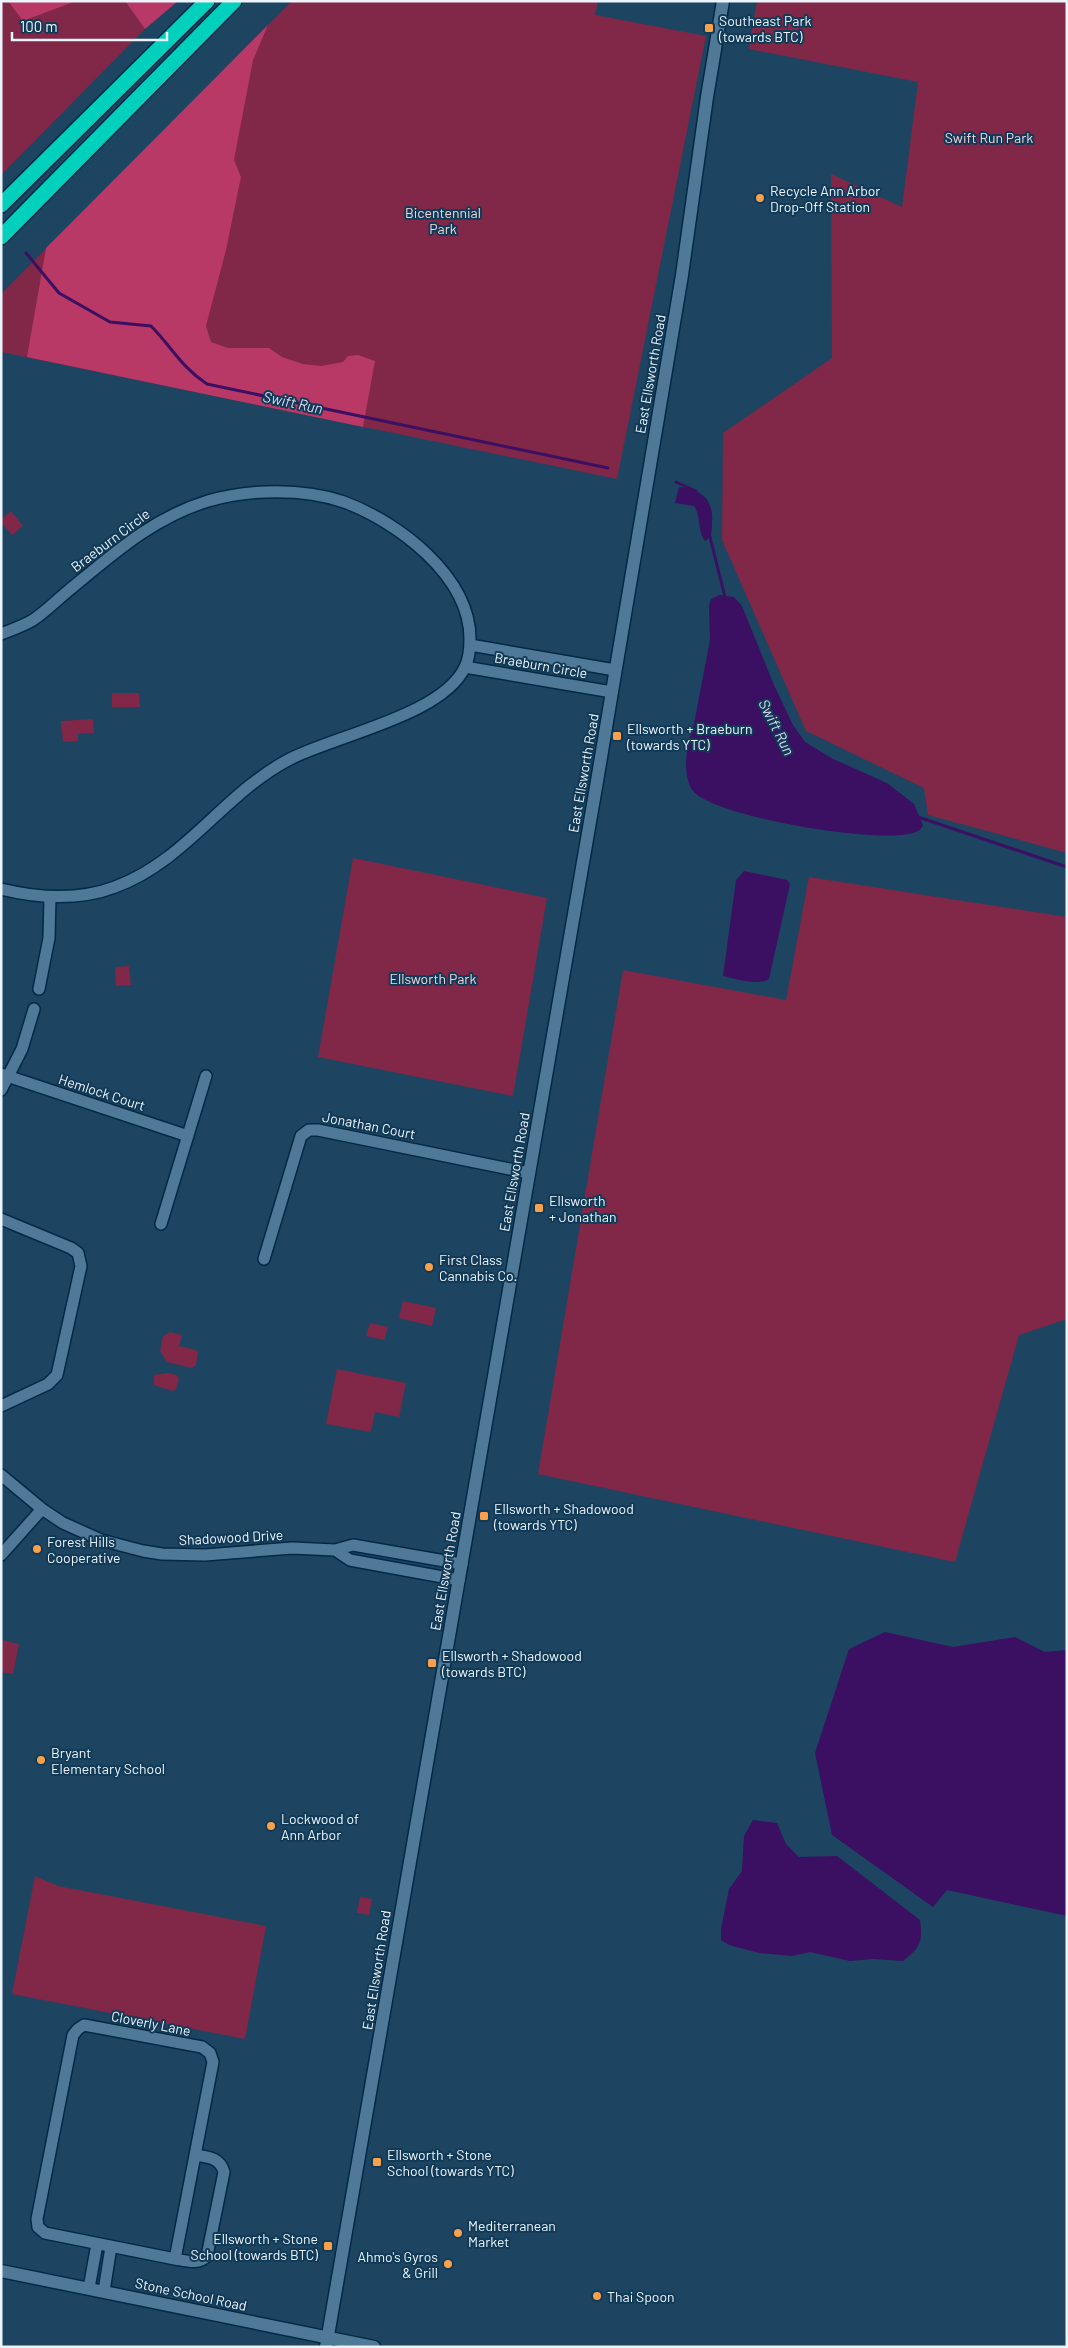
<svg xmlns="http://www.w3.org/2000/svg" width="1068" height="2348" font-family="Barlow,sans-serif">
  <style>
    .green { fill: #812747 }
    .forest { fill: #b83866 }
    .water { fill: #3b0f62 }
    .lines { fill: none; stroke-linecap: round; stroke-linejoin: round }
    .stream { stroke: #3b0f62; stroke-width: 3 }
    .street-casing { stroke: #002a46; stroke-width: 14 }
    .secondary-casing { stroke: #002a46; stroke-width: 15 }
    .highway-casing { stroke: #002a46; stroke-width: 18 }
    .street { stroke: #507998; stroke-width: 11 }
    .secondary { stroke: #507998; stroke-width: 12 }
    .highway { stroke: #00d0bc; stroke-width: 15 }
    .poi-dot { fill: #f8a14a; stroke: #113a56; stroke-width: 2 }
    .labels { text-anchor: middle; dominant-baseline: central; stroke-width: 4; stroke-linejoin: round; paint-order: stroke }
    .poi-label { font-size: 14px; fill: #ecf4fc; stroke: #113a56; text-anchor: start }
    .park-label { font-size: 14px; fill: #f5d3da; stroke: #113a56 }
    .street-label { font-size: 14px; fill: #ecf4fc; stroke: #113a56 }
    .water-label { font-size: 15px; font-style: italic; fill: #dfd4f0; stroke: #113a56 }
  </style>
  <rect width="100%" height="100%" fill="#1d4562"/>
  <path class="green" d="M1,1H125L145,29L1,175Z
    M292,1H598L595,15L706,36L617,479L1,352V294Z
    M757,1H1067V853L928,815L924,788L806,731L722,540L723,433L832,358L831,174L902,207L918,82L749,49Z
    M11,511L23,526L12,535L1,522V519Z
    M112,693H139L140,707H112Z
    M93,719L94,733L78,734V741L63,742L61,721Z
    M353,858L547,898L513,1096L318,1057Z
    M809,877L1067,917V1319L1019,1335L955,1562L538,1474L623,970L786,1000Z
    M129,966L131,985L116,986L115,967Z
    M403,1301L436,1308L432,1326L399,1318Z
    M370,1323L388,1327L384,1340L366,1336Z
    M170,1332L182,1335L179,1346L196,1350L198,1353L196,1365L192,1368L167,1362L160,1351L163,1336Z
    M337,1369L406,1383L399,1417L375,1412L371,1432L326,1424Z
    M168,1373L176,1375L179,1379L176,1389L172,1391L154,1385V1375Z
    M2,1640L19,1644L13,1674L1,1672Z
    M35,1876L58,1886L266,1926L245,2039L12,1994Z
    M360,1897L372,1899L369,1915L357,1913Z"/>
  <path class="forest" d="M8,1H76L23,21Z
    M125,1H178L145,29Z
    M268,25L253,60L234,160L241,177L226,250L206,326L211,342L228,348H269L282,357L303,364L321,366L343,362L348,356L358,355L375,361L363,427L27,357L46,248Z"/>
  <path class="water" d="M679,487C702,489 714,500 712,523C712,531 712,537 705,541C697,530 701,516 694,506L675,503Z
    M720,595L734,597L742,606L774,685L793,725L805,742L833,759L887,783L914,804L923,825C922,827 920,830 918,831C891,847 713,817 693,791C682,778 686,743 693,729L710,640L709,606L711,599Z
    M744,871L787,880L790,884L769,979C758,986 736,979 723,976L736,880Z
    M885,1632L953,1647L1015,1637L1045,1652L1067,1650V1916L947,1890L933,1907L832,1835L815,1753L849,1649Z
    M753,1820L777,1823L786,1844L799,1857L837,1856L920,1920C923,1943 920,1947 903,1961L873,1959L850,1961L810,1952L792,1956L759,1953L729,1945L721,1940V1929L729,1889L742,1871L744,1836Z"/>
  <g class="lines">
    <path class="stream" d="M26,253L59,293L110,322L151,326C171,346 181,367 207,384L608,468
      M676,482L696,491
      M709,533L725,597
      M918,817L1067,867"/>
    <defs>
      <path id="street" d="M1,634C11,630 23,626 33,620C45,612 57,600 68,591C112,555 152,518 208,501C248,489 304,488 344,502C398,522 470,576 470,639C470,648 469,659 465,667C443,715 337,735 290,759C224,793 186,861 115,887C78,901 38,898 1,889
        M470,645L615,670
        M465,667L612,692
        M39,989L49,938L50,897
        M1,1074L188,1136
        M1,1090L22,1049L34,1009
        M1,1219L71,1248L78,1253L81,1266L57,1375L48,1384L1,1406
        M161,1224L206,1076
        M264,1259L301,1136L309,1130H318L529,1173
        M1,1475L42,1509L63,1523L101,1540L143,1551L162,1554L205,1555L292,1548L335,1550L353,1545L462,1564
        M335,1550L350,1560L459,1580
        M1,1555L42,1509
        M84,2025L202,2047L210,2053L213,2062L175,2259L45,2233L38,2227L37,2219L73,2035L78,2029Z
        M175,2259C187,2261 198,2265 207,2256L224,2172C220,2158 209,2157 195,2155
        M89,2288L97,2244
        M104,2291L111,2247"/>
      <path id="secondary" d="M1,2271L374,2347
        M326,2347L596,787L682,275L707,97L723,1"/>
      <path id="highway" d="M1,205L207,1
        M1,237L234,1"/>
    </defs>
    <use href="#street" class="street-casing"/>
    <use href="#secondary" class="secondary-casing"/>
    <use href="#highway" class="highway-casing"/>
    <use href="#street" class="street"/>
    <use href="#secondary" class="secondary"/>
    <use href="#highway" class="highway"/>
  </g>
  <g class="poi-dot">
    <rect x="704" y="23" width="10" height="10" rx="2.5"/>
    <circle cx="760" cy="198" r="5"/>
    <rect x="612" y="731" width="10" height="10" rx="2.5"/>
    <rect x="534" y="1203" width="10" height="10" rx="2.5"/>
    <circle cx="429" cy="1267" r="5"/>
    <rect x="479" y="1511" width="10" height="10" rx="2.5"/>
    <circle cx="37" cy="1549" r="5"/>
    <rect x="427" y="1658" width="10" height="10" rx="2.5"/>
    <circle cx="41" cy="1760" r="5"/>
    <circle cx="271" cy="1826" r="5"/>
    <rect x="372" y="2157" width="10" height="10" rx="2.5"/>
    <circle cx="458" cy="2233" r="5"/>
    <rect x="323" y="2241" width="10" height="10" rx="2.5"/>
    <circle cx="448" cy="2264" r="5"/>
    <circle cx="597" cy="2296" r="5"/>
  </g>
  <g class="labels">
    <g class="poi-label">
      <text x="719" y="20">Southeast Park<tspan x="719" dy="16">(towards BTC)</tspan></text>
      <text x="770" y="190">Recycle Ann Arbor<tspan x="770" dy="16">Drop-Off Station</tspan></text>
      <text x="627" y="728">Ellsworth + Braeburn<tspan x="627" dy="16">(towards YTC)</tspan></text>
      <text x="549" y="1200">Ellsworth<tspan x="549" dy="16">+ Jonathan</tspan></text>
      <text x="439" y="1259">First Class<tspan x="439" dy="16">Cannabis Co.</tspan></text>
      <text x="494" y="1508">Ellsworth + Shadowood<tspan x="494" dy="16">(towards YTC)</tspan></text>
      <text x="47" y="1541">Forest Hills<tspan x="47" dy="16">Cooperative</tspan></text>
      <text x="442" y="1655">Ellsworth + Shadowood<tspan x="442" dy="16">(towards BTC)</tspan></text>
      <text x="51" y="1752">Bryant<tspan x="51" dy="16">Elementary School</tspan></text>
      <text x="281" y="1818">Lockwood of<tspan x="281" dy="16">Ann Arbor</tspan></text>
      <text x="387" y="2154">Ellsworth + Stone<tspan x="387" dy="16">School (towards YTC)</tspan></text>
      <text x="468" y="2225">Mediterranean<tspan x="468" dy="16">Market</tspan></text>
      <text x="318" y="2238" text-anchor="end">Ellsworth + Stone<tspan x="318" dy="16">School (towards BTC)</tspan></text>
      <text x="438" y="2256" text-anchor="end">Ahmo's Gyros<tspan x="438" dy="16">&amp; Grill</tspan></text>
      <text x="607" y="2296">Thai Spoon</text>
    </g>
    <g class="park-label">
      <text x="989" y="137">Swift Run Park</text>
      <text x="443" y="212">Bicentennial<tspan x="443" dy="16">Park</tspan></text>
      <text x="433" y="978">Ellsworth Park</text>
    </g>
    <g class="street-label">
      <text transform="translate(650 374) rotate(-80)">East Ellsworth Road</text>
      <text transform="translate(110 540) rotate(-37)">Braeburn Circle</text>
      <text transform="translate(541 665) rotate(10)">Braeburn Circle</text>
      <text transform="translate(583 773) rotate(-80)">East Ellsworth Road</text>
      <text transform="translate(102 1092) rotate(18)">Hemlock Court</text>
      <text transform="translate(369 1125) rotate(11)">Jonathan Court</text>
      <text transform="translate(514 1172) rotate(-80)">East Ellsworth Road</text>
      <text transform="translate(231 1537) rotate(-3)">Shadowood Drive</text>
      <text transform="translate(445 1571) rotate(-80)">East Ellsworth Road</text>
      <text transform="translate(376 1970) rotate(-81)">East Ellsworth Road</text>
      <text transform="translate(151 2023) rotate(11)">Cloverly Lane</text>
      <text transform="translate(191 2294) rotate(12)">Stone School Road</text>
    </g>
    <g class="water-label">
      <text transform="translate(293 402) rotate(12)">Swift Run</text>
      <text transform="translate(777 727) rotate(63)">Swift Run</text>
    </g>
  </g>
  <rect width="1068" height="2348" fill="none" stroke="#ecf4fc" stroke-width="5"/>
  <path d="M12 32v8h155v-8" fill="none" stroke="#ecf4fc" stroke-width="2.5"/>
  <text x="20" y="32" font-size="15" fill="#ecf4fc" stroke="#113a56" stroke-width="4" paint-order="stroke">100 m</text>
</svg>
